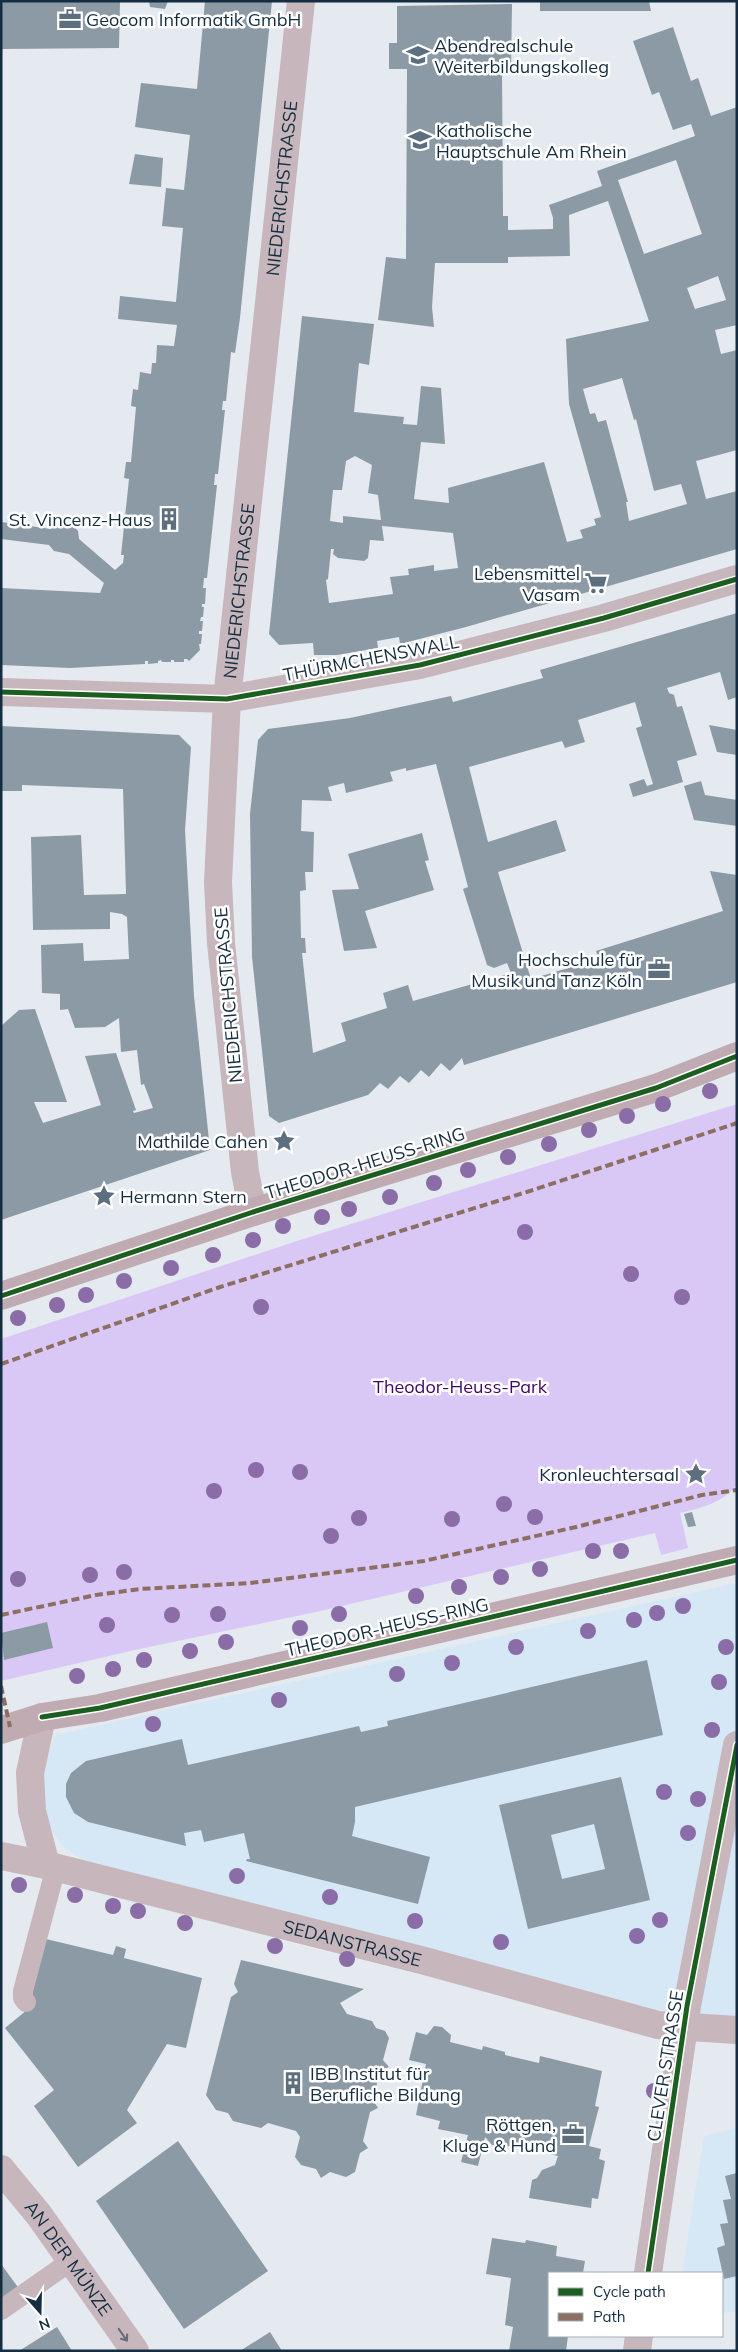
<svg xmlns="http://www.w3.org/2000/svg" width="738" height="2352" font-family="Mulish,sans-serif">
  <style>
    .built { fill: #d6e7f6 }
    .green { fill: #d9c8f6 }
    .building { fill: #8c9aa5; fill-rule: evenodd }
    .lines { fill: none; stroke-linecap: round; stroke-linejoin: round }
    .service { stroke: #c7b6bb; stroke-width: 20 }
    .minor { stroke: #c7b6bb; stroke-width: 28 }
    .secondary { stroke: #bfabb1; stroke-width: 28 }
    .quiet { stroke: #8d6e63; stroke-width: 4; stroke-dasharray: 8 4; stroke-linecap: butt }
    .cycleway-casing { stroke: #fff; stroke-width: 8 }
    .cycleway { stroke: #1b5e20; stroke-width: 5 }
    .tree { fill: #8a6ca6 }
    .oneway { stroke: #656b77 }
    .labels { text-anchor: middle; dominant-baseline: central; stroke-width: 5; stroke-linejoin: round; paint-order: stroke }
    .poi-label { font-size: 18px; fill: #142d40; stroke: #fff; text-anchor: end }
    .street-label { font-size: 18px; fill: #142d40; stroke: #fff }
    .park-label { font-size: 18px; fill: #41056a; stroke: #fff }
  </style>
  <rect width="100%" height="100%" fill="#e4eaf0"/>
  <path class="built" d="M737,1583V2016H705L655,2009L102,1875L63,1846L28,1797L56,1735Z
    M737,2127V2311L722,2313V2273H682L704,2137Z"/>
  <path class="green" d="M737,1104V1485C722,1503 701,1508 680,1513L688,1548L661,1555L655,1533L316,1612L135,1650L1,1681V1339L303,1239Z"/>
  <path class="building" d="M1,1H120L119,48L1,49Z
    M149,1H168L165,9L150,7Z
    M205,1H272L240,318L235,353L231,352L226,401H223L222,410H225L218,474H215L214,485H217L207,578H204L203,588H206L205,604H202V607H204L203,617H201L200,621H203L202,631H199V634H202L201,644H199L200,650L189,661L187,659H184V662H174V660H171V662H162L161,660L158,661V663L148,664V661H145V664L70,668L1,665V588L100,593L104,583L69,554L54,551L49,545L1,539V522L51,529L56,523L65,522L72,524L78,531L79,539L115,570L123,563L124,555H121L129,479L124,478L126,462H131L136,407L131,406L133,389L138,390L140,372L151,374L152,363H156L157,345L174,346L177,325L118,319L120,296L176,302L183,228L162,226L166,188L184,190L190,135L135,127L141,83L197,89Z
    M540,1H649L651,11H540Z
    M512,4L511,69H502L503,216H508V230L553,229V218L549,205L602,186L597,171L695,136L691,124L673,130L659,92L652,95L633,41L673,27L691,81L698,78L711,116L737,107V325L715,330L721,354L737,350V450L696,461L706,499L737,491V549L466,627L400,644L399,637L377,641L378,648L337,655H314L313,643L279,645L269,634L302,316L374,324L369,365L359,363L354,412L404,417L403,424L417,425L421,386L441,388L445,444L421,442L414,499L449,503L448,488L544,462L567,542L583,538L580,530L596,525L594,519L601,517L569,404L566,339L649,321L608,201L569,215L570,256L508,257V263H435L432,307L434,327L378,320L386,257L406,259L407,69H389V43H397V6ZM676,160L702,234L644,254L618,180ZM718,276L726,300L695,309L687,288ZM622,378L634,420L636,419L654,491L681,484L687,504L629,521L626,502H628L606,420L598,422L595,413L590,414L583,389ZM355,456L372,465L368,493L378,495L381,520L343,516V523L330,521L333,490H342L346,461ZM382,526L453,533L458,568L434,571V565L408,569L409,575L390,577L393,594L329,603L326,580L328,579L331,549H334L333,554L338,558L364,561L368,558L370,540L384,541Z
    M135,154L163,158L161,187L129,184Z
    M737,613V697L728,700L720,672L667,688L669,693L674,695L677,707L682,706L697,755L677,761L683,782L633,797L629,784L644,779L647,786L653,784L636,728L642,726L635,702L578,720L585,742L565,748L562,741L469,767L488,842L556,820L566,851L498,872L531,979L599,959L596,951L723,911L710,871L737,875V982L464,1065L462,1058L450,1071L441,1063L429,1077L421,1070L409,1083L400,1076L388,1089L380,1083L368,1095L279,1123L269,1116L252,957L250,814L258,740L268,729L350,718L451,696L453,702L543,678L540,670ZM436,764L468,887L463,889L487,965L494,968L507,963L511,973L413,1001L408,985L383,993L387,1008L341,1023L346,1041L313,1053L302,953H306L305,938H301L300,891L306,890L305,872H313L314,832L301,831L302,800L332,801L328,787L344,783L346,793L393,781L390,772L406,768V771Z
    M709,725L737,730V755L717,752Z
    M1,726L179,735L191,747L185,830L188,884L194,996L210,1150L1,1220V1026L19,1010L35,1009L67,1102H34L43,1123L101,1105L85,1056L116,1053L136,1110L133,1111L134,1113L153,1108L144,1084L141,1085L137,1050L121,1052L119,1018L105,1027L75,1028L68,1009L60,1010V994L42,993L41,945L83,943L84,961L129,959L127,917L122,914L110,912V929L33,930L31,837L81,835L84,895L126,894L123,789L22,785V791H1Z
    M701,781L705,795L737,800V826L694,820L684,786Z
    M422,833L429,860L425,861L434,890L365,911L377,948L344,951L332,890L359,889L348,854Z
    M692,1512L696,1526L688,1527L684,1514Z
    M47,1622L53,1648L4,1660L1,1633Z
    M647,1660L663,1735L355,1807V1822L352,1836L430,1857L418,1904L246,1861L247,1859H250L244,1833L204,1842L201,1830L184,1833L186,1846L88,1822L74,1813L66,1797V1784L71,1773L86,1761L182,1739L188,1765L359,1726L361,1732L388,1726L387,1721Z
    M621,1777L650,1900L528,1929L499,1805ZM594,1824L605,1869L562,1879L551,1835Z
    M46,1939L113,1955L116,1946L126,1949L124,1958L202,1978L186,2048L167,2044L127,2110L137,2123L78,2167L34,2106L54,2090L5,2028L27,2010Z
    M241,1960L364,1989L340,2003L347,2014L372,2021L376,2028L385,2031L389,2038L383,2060L389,2067L380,2071L373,2100L378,2108L370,2112L363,2141L368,2148L360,2153L355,2172L346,2177L330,2172L321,2178L316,2169L301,2165L295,2157L300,2137L296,2131L268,2123L261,2128L233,2121L228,2113L216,2110L206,2095L231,1997L238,1992L234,1984Z
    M434,2026L442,2027L451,2035L450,2042L482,2050L483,2046L505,2052V2055L539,2063L540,2056L602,2071L595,2106L599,2107L589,2146L601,2149L599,2159L605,2161L598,2199L592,2198L591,2208L529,2198L532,2180L537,2178L542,2170L555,2165L558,2156L513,2145L505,2147L492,2145L485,2137L478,2166L461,2162L468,2135L438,2129L440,2121L416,2115L426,2064L409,2060L416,2032L427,2035Z
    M178,2141L268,2271L184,2329L96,2201Z
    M737,2173V2276L724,2279L717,2248L725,2245L720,2224L728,2223L723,2200L731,2199L725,2176Z
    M492,2238L525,2243L526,2240L557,2246L556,2256L585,2261L583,2273H549V2336H568L566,2351H509L513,2327L505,2325L511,2278L486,2274Z
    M1,2264L20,2290L1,2304Z
    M57,2327L72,2351H19Z
    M270,2332L282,2351H240Z"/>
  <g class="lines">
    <path class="service" d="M26,2002L23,1998V1991L56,1867
      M1,2310L71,2261"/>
    <g class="minor">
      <path d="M1,692L227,699L420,665L604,618L737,579"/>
      <path id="s1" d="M253,1212L245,1172L221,943L218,882L227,699L301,1"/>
      <path d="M42,1717L30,1773L32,1811L46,1865"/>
      <path id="s2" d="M1,1856L46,1865L425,1961L658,2025L737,2030"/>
      <path id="s3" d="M1,2169L39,2215L135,2351"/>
      <path d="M648,2273L687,2006L737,1745"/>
      <path d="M637,2351L639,2336"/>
    </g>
    <path class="secondary" d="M1,1296L253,1212L656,1088L737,1056
      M1,1730L42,1717L100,1708L737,1560"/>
    <path class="quiet" d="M1,1364L220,1287L533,1190L737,1123
      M1,1615L96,1595L140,1589L250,1583L424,1561L576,1527L702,1495L737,1490
      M1,1686L10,1727"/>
    <defs>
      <path id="cycleway" d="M1,692L227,699L420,665L604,618L737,579
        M1,1296L253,1212L656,1088L737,1056
        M42,1717L100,1708L737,1560
        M648,2273L687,2006L737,1745"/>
    </defs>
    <use href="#cycleway" class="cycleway-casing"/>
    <use href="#cycleway" class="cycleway"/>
  </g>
  <g class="tree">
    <circle cx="710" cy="1091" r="8"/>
    <circle cx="663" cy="1104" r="8"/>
    <circle cx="627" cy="1116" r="8"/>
    <circle cx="589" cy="1130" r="8"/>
    <circle cx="549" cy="1144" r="8"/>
    <circle cx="508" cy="1157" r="8"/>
    <circle cx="468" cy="1170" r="8"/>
    <circle cx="434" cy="1183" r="8"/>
    <circle cx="390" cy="1197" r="8"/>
    <circle cx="349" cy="1209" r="8"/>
    <circle cx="322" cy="1217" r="8"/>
    <circle cx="283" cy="1226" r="8"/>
    <circle cx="525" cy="1232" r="8"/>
    <circle cx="253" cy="1240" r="8"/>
    <circle cx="213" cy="1255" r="8"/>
    <circle cx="171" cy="1268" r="8"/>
    <circle cx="631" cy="1274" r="8"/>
    <circle cx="124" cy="1281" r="8"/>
    <circle cx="86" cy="1295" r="8"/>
    <circle cx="682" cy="1297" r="8"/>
    <circle cx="57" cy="1305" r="8"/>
    <circle cx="261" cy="1307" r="8"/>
    <circle cx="18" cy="1318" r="8"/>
    <circle cx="256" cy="1470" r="8"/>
    <circle cx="300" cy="1472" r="8"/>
    <circle cx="214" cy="1491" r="8"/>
    <circle cx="504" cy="1504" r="8"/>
    <circle cx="535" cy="1517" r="8"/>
    <circle cx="359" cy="1518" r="8"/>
    <circle cx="452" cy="1519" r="8"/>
    <circle cx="331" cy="1536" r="8"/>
    <circle cx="593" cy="1551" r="8"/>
    <circle cx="621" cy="1551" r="8"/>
    <circle cx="540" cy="1569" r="8"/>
    <circle cx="124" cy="1572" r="8"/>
    <circle cx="90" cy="1575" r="8"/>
    <circle cx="501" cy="1577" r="8"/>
    <circle cx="18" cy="1579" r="8"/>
    <circle cx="459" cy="1587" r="8"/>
    <circle cx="416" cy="1596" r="8"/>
    <circle cx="683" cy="1606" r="8"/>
    <circle cx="657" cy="1613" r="8"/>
    <circle cx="218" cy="1614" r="8"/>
    <circle cx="339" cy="1614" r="8"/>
    <circle cx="172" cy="1615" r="8"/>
    <circle cx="634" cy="1620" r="8"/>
    <circle cx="107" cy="1625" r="8"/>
    <circle cx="300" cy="1628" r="8"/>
    <circle cx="588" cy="1631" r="8"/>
    <circle cx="226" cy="1642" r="8"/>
    <circle cx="516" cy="1647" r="8"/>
    <circle cx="726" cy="1647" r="8"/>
    <circle cx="190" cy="1651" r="8"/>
    <circle cx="144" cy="1660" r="8"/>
    <circle cx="452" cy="1663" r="8"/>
    <circle cx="113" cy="1669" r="8"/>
    <circle cx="397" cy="1674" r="8"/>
    <circle cx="77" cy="1676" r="8"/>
    <circle cx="719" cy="1682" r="8"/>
    <circle cx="279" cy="1700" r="8"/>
    <circle cx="153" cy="1724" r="8"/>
    <circle cx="712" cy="1730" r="8"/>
    <circle cx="664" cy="1792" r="8"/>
    <circle cx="698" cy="1799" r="8"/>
    <circle cx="688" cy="1833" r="8"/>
    <circle cx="237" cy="1876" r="8"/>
    <circle cx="19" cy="1885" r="8"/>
    <circle cx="75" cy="1895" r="8"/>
    <circle cx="330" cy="1897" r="8"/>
    <circle cx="113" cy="1906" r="8"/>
    <circle cx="138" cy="1911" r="8"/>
    <circle cx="660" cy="1920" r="8"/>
    <circle cx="415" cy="1921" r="8"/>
    <circle cx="185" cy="1923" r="8"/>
    <circle cx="637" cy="1936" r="8"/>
    <circle cx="501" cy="1942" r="8"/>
    <circle cx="275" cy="1946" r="8"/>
    <circle cx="347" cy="1959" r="8"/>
    <circle cx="654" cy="2091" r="8"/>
  </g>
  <defs><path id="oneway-shaft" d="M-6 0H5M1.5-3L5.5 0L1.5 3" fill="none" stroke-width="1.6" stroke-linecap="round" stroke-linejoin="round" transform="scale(1.25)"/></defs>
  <use class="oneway" href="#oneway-shaft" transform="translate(123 2335) rotate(55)"/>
  <defs>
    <symbol id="office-bare" viewBox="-9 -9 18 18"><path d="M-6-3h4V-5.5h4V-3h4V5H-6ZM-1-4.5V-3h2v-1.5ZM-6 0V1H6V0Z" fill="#5d6f7e" stroke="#fff" stroke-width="2.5" paint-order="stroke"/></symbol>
    <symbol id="school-bare" viewBox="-9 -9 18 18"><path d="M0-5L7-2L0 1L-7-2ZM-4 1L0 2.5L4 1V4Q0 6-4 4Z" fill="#5d6f7e" stroke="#fff" stroke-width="2.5" paint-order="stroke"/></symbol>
    <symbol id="building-bare" viewBox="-9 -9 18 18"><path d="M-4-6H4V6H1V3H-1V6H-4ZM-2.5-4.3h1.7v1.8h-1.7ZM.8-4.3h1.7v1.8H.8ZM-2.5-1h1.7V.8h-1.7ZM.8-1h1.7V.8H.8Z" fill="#5d6f7e" stroke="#fff" stroke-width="2.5" paint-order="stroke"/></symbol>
    <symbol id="supermarket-bare" viewBox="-9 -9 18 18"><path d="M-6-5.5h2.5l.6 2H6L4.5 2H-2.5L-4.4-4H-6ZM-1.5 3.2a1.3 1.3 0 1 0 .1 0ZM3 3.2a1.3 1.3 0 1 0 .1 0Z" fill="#5d6f7e" stroke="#fff" stroke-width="2.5" paint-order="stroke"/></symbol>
    <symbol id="sight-bare" viewBox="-9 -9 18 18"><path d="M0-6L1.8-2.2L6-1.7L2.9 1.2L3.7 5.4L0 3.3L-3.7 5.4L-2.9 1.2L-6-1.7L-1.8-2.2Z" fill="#5d6f7e" stroke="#fff" stroke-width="2.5" paint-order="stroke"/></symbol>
  </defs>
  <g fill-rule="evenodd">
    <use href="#office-bare" x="54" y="3" width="32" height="32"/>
    <use href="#school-bare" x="402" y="39" width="32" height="32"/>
    <use href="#school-bare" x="404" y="124" width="32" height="32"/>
    <use href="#building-bare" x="153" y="503" width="32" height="32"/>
    <use href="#supermarket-bare" x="580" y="567" width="32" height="32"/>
    <use href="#office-bare" x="643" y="953" width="32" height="32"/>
    <use href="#sight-bare" x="268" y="1125" width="32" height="32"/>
    <use href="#sight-bare" x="88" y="1180" width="32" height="32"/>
    <use href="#sight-bare" x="680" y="1458" width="32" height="32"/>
    <use href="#building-bare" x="277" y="2067" width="32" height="32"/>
    <use href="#office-bare" x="557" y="2118" width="32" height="32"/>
  </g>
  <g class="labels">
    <g class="poi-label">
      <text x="86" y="19" text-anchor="start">Geocom Informatik GmbH</text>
      <text x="434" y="45" text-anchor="start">Abendrealschule<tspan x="434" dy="21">Weiterbildungskolleg</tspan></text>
      <text x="436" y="130" text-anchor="start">Katholische<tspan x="436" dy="21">Hauptschule Am Rhein</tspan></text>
      <text x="152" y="519">St. Vincenz-Haus</text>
      <text x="580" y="573">Lebensmittel<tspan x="580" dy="21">Vasam</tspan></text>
      <text x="642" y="959">Hochschule für<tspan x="642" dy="21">Musik und Tanz Köln</tspan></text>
      <text x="268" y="1141">Mathilde Cahen</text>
      <text x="120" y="1196" text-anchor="start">Hermann Stern</text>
      <text x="679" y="1474">Kronleuchtersaal</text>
      <text x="310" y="2073" text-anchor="start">IBB Institut für<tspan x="310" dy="21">Berufliche Bildung</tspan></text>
      <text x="556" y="2124">Röttgen,<tspan x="556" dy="21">Kluge &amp; Hund</tspan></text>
    </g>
    <g class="street-label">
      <text stroke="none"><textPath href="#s1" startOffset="1029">NIEDERICHSTRASSE</textPath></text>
      <text stroke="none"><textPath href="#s1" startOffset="624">NIEDERICHSTRASSE</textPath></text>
      <text transform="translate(371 658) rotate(-11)">THÜRMCHENSWALL</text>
      <text transform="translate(228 995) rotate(-95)">NIEDERICHSTRASSE</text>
      <text transform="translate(365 1163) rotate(-17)">THEODOR-HEUSS-RING</text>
      <text transform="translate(387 1627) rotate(-13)">THEODOR-HEUSS-RING</text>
      <text stroke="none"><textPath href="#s2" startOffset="362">SEDANSTRASSE</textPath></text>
      <text transform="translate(665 2066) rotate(-81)">CLEVER STRASSE</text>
      <text stroke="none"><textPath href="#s3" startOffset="112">AN DER MÜNZE</textPath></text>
    </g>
    <g class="park-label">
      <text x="460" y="1386">Theodor-Heuss-Park</text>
    </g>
  </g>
  <rect width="738" height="2352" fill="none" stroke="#142d40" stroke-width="5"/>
  <rect x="548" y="2272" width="175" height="65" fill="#ffffff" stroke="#a1abb3"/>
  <rect x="558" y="2288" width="25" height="8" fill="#1b5e20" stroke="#a1abb3"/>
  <text x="593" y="2297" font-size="15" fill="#142d40">Cycle path</text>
  <rect x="558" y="2313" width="25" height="8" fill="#8d6e63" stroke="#a1abb3"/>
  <text x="593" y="2322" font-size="15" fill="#142d40">Path</text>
  <g transform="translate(40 2312) rotate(160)" stroke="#ffffff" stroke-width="4" paint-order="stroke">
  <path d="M0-4L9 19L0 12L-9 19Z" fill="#142d40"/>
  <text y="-8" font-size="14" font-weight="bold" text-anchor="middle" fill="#142d40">N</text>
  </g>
</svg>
